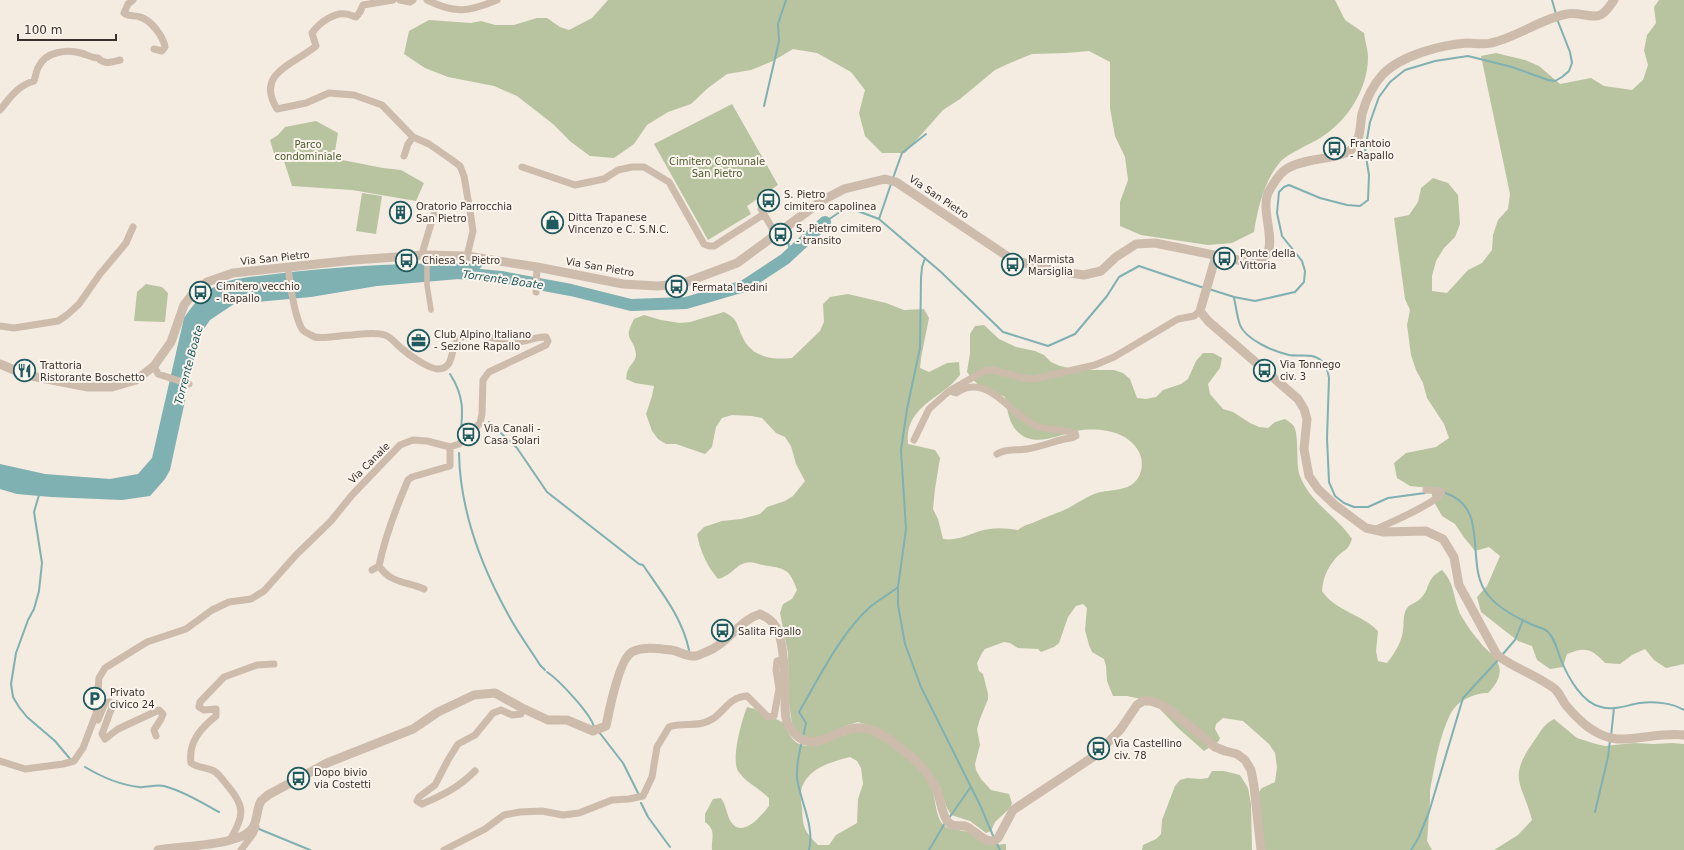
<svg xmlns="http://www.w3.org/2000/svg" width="1684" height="850" font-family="'DejaVu Sans',sans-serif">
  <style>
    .green { fill: #b8c4a0; fill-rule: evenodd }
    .water { fill: #7fb0b2 }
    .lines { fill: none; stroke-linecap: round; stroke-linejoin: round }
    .stream { stroke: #7fb0b2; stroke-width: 2 }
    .river { stroke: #7fb0b2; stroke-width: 12 }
    .pedestrian { stroke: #cdbbac; stroke-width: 5.5 }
    .minor { stroke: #cdbbac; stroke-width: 7 }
    .tertiary { stroke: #cdbbac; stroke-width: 9 }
    .labels { text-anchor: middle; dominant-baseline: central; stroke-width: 4; stroke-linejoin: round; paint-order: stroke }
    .poi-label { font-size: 10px; fill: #3b302b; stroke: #fbf5ee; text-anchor: start }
    .park-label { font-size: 10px; fill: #4a5a2e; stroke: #fbf5ee }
    .street-label { font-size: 10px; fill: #3b302b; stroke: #fbf5ee }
    .water-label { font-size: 11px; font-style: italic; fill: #1f5a5e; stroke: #fbf5ee }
  </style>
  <rect width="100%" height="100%" fill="#f4ebe1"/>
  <path class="green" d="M608,0H1335L1345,20L1364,33C1365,41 1368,50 1368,57C1368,89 1347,122 1320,138C1310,144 1288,154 1281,161C1264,181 1258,207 1254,232L1232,243L1208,245L1141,235L1120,226V202L1128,180L1125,157L1115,136L1110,108V62L1089,51L1066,53L1032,54L1010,63L995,70L960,99L943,110L905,153H882L865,136L859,113L865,90L851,72L817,53L793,49L773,61L751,70L727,74L708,88L691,104L668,112L647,125L634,144L614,158L590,156L571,142L553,124L517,96L494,86L448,77L425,68L404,54L409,31L429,20L471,23L481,21L495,25H514L537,18H547L560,27L569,30L592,18Z
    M1659,0H1684V664L1666,668L1654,660L1645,649L1632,655L1620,664L1605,663C1591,648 1585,647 1567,654L1563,667L1550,669L1537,660L1532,646L1518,641L1481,612L1477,597L1487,586L1500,556L1489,547L1475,551L1463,536L1455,524L1442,516L1434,502L1430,488L1410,486L1397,478L1394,463L1406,453L1436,447L1449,438L1444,424L1427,398L1423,383L1416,370L1411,355L1407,325L1410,310L1405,299L1394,218L1409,215L1418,202L1421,188L1433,178L1448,183L1458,195L1460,224L1455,237L1444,248L1436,261L1432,276V291L1447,293L1468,270L1482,263L1492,250L1493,235L1498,220L1508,209L1510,194L1481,56L1496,53L1525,60L1539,66L1560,84L1591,78L1604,86L1632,90L1643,80L1648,65L1644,50L1647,35L1656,23L1654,7Z
    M732,104L778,185L747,206L751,214L708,240L654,144Z
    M316,121L338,133L335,151L337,159L383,168L401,170L424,183L416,201L352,190L292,186L283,158L276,160L270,140L278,135L285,127Z
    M362,193L382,196L376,234L356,231Z
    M146,284L162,287L168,293L165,322L134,321L137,292Z
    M848,294L886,303L904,310L924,309L929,318L921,358L920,368L929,372L947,363L959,362L960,375C942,399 904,406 908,444L935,450L940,458L935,489L933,509L938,519L943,539C956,541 968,535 980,531C993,527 1005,528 1018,530C1025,524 1029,525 1037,521C1045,518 1053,514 1062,511C1074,506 1085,497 1097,493C1111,489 1129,492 1138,478C1143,470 1143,460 1139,452C1128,431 1099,427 1077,431C1059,434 1036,448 1019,433C1009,425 1007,409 1005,397L978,385L967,372L970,353V334L975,326L984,325L999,339L1016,347L1035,351L1044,355L1051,362L1060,366L1079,370H1114L1123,373L1130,379L1137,398L1146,399L1156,397L1163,390L1181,384L1188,379L1196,361L1203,353H1213L1222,358L1220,368L1208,384L1210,394L1223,409L1233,412L1250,423L1259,427L1268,428L1275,422L1285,419C1288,421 1291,423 1293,425C1300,434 1295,463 1300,476C1310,503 1337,516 1352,539C1348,549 1348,548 1340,554C1329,564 1323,576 1322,591C1335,611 1362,614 1378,631L1376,651L1378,661L1387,663C1394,654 1402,642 1403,630C1404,624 1403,618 1405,612C1408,603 1416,604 1421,598C1431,588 1425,579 1442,570C1456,584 1453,602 1462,617C1467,626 1473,634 1480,642C1485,650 1497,656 1499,666C1502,676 1495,686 1488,693C1475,693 1458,700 1451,713C1440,733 1434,768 1430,791V801L1427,841L1432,850H1435H1263L1259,792L1262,788L1275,782L1277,767L1275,753L1269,744L1243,721L1223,718L1216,724L1215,729L1220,738L1218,742L1204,751L1177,727L1158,707L1141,699L1127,696H1113L1107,681L1106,666L1104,659L1092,652L1089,645L1085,630L1087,608L1083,604L1076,606L1068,617L1059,643L1054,647L1041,652L1038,649L1018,648L1010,643L1004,642L985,649L982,653L977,663L979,671L983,674L988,694V699L980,719L977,729L980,745L975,764L976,770L981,779L991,790L1009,794L1012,803L1010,808L995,822L991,831L986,833L970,821L951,815L946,806L940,787L872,726L858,722L845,726L823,737L810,739L800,734L792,724L789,703L788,653L780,613L783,604L792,599L797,590C789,567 784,569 763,565C757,564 751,561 745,563C737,565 733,572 727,575C724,577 721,578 718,579C707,566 700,551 697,534L704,527L722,521L741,519L760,514L767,507L785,501L793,496L805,481L796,464L791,446L785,437L776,433L762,418L752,416L732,415L722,418L716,427L712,447L705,454L676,444H666L658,439L652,431L646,414L652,396L654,386L635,383L626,379C627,377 626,373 628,370C630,364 636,362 636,354C634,336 622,342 634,319L644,315L661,320L680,323L690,322L724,312C738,319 736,323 742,336C751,357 771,360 792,358L820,331L824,322L823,304L830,297Z
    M747,707L755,709L768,720L776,719L784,723C797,759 817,744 845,735C849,733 853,731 857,731C870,729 887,743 898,750C910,758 923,772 930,785C937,797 934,819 946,827C953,831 963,829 970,833C986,840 986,846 1006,844V850H712C711,837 717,831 705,822V814L713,799L721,798C726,805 727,816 731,822C743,839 761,816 769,806V798C759,788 746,783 738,771C731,759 742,719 747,707ZM850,757L857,761L861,768L863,784L858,799L857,823L836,835L829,845H818C803,830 803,827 802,807C801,802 800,796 801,791C806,769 830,762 850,757Z
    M1554,719L1577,738L1596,744L1605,746L1634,743L1654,744L1672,743L1684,744V850H1494L1518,835L1532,820C1522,782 1507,779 1534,741C1541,731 1543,725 1554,719Z
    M1212,771H1224L1240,775L1248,788L1251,804L1252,850H1142L1143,845L1156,839L1161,834L1162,820L1175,786L1180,780L1187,778L1201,779L1208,778Z"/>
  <path class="water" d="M445,263L484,264L471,278L377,286L311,297L234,304L210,320L199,336L170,470L165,479L150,496L122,500L51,497L17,494L0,489V464L45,474L110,479L138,474L152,458L184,318C192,306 202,293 216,286C233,277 255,277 275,274C331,267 388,264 445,263Z"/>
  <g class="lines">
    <path class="stream" d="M1552,0L1556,14
      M764,106L779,41L778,24L786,0
      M893,178L902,153L926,134
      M879,219L891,184
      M825,222L847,207L879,219L941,272L1003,332L1048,346L1075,334L1107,296L1119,277L1139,266L1204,288
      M785,232L791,253
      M925,258L922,267L921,278L920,348L907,409L901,450L906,529L898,587V605L905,644L921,687L980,805L994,838
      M1209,289L1234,297L1255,301L1295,292L1304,282L1305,271L1302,261L1282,236L1277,213L1279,192L1284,187L1289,185L1320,198L1347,205L1360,206L1368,200L1369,175L1365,151L1370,122L1379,97L1390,82L1405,70L1435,61L1468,56L1512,67L1548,80L1555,81L1562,77L1569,71L1572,63L1570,52L1557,19
      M1234,298C1236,306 1237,317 1240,325C1246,340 1275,352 1289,355C1301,357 1312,352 1322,361C1327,365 1328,372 1329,378L1327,438L1329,482L1335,496L1344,503L1354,507H1368L1388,498L1425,493
      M450,374C465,397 463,413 460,439
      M489,422L517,448L547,492L639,564L643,565C662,593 682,617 689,650
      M459,453C460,511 481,566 509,616C518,633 530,649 540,665L545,670
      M1445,493C1492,508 1463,565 1488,595C1499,609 1517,618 1533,625C1537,627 1543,628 1547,631C1555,638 1557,650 1561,660C1568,677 1582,703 1601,707C1614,711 1627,705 1640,703C1654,701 1672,703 1684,710
      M39,495L34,512L42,563L39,591L34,609L28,620L16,653L11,684L13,697L19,707L27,717L55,741L71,760
      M1502,655L1515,640L1523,620
      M547,672C559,680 591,714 594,727
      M599,732L623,763L639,795
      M1611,736L1614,708
      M803,737L806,723L799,712C819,678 840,634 870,607C879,600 889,594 898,587
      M802,741C799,753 796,765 797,778C800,801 815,826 809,850
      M85,767C100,776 121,785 139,787C147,788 155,784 164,786C184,791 202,803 219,812
      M641,803L648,817L670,847
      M1595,812L1608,757L1610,740
      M949,818L970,788
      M259,829L310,850
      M996,842L1000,850
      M929,850L945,823
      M1411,850L1418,839L1429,812L1463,698L1498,660"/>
    <path class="river" d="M458,273L501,277L571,290L631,305L686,303L744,286L785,259L825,222"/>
    <path class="pedestrian" d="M424,255L427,261V285L431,310"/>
    <path class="minor" d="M133,0L128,4L124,13C129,17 135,15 140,17C151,20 163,36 165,47L162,51L154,49
      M393,0L363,5L360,12L356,17C352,16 349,14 346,14C334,12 319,23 312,33L316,46C293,65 255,73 277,109L306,103L329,93L354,95L382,105L413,137L429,144L452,160L460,166L464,176L470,211L473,231L467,256
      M400,0L410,2L413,0
      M427,0C456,14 468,12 497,0
      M0,110C10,98 17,86 34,81C36,76 36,70 39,66C46,52 66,49 81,53C88,55 91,58 98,58C104,65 112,62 120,60
      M404,156L408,144L413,137
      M522,167L575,185L604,179L618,170L632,167H644L669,182L704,244L709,246H714L764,214
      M761,209L775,233
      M424,255L423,250L434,214
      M536,292L537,267
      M0,326L14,328L58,321L67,315L79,304L100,274L126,243L133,227
      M154,366L158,374L189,384
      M949,391L956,393C987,372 1008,412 1033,424C1045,431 1062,429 1075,433L1076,436C1072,439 1069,438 1064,439C1052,442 1040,447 1027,449C1017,451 1007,448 997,454
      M914,440L929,409L949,391L984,371L993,370L1023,378L1034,379L1095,365L1114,357L1178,319L1194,316L1200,311
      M1374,530C1387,524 1440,502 1442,491L1426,490
      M379,566C391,584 407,581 424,589
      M372,570L379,566C385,536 396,508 408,480L412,477L450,466V447
      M98,720L105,703L110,702L112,707L102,734L105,739L118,729L159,710L163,714L161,719L154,730L156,736
      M0,761L25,769L63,764L74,761L83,748L96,714L99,678L105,668L147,642L186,629L212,610L229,602L251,599L264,591L296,555L331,521L352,495L400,445L413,440L427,441L450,447L459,444L480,423L482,414L483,380L489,372L546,345L548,341L546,337C536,336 527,342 516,342C502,341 475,331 462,337C448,343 457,369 438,369C429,369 409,355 401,348C396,344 391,337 385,335C375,332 362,334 352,335C341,335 325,339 315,337C311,335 305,333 302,329C294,315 290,284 288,267
      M475,771C458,788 443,795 422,804L417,801L419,797L435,785L448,760L458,744L475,735L493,713L501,710L512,715L521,714L522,708
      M230,840C245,815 245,806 227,785C223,780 219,774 214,771C206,767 198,768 191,763C188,742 201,728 216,716V709L204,710L199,707L200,702L224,677L257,665L274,664
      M241,850L253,834L256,827
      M444,850L485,829L504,815L520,812L542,811L563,815L579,813L612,800L629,799L643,796L652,777L657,747L669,727C685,721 698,729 714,718C726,709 730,697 747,696L768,717L774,716L779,689L776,670L777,661L783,660"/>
    <path class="tertiary" d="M1216,256L1200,311L1208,321L1298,399L1304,409L1307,419L1304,449L1309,476L1318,489L1335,505L1366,528L1384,532L1426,531L1443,539L1454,557L1459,585L1497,655C1515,669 1537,675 1555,689C1559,693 1562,699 1565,704C1578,720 1595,737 1617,739C1639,740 1662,732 1684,735
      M0,364L26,375L88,387H112L136,380L154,366L171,342L184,305L195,291L207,282L233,273L354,260L424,255L467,256L537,267L623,284L657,286L681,284L737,263L823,200L844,189L885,179L896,182L1013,260L1056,271L1084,275L1101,271L1116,257L1136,244L1155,243L1243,261C1292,266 1256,214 1269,191C1273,184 1278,175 1285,170C1295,162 1318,159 1331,157C1338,155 1348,154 1353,148C1361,140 1360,124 1362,114C1366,99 1373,85 1383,74C1402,55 1441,45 1467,43C1475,43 1483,45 1491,43C1518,37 1540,19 1567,14C1578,11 1593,20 1602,14C1607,11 1611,4 1614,0
      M158,850C179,846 236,846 251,830C258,823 256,809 261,801C263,799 266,797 268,795L327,763L413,729L438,712L474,695L495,693L522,708L548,720H567L593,731L606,726C609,711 619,659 632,652C642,646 659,649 671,650C679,651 687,657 695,656C698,656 703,653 706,652C728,644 739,620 760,614C767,617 772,620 776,627C785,641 785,684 785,702C785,710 785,722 790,728C813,761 834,725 863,728C878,729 893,743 905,752C918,761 933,778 938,794C941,802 942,815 948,822C953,828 959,825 965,826C968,827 971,829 973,831C980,835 985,842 994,841L998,838L1013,810L1096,755L1120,730L1137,705L1143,701H1151L1162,705L1175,714L1215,747L1225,751L1237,754L1245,760L1251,770L1254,786L1261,850"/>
  </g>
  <defs>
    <symbol id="bus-ring" viewBox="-11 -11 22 22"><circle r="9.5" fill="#fbf5ee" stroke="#1f5a5e" stroke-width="1.5"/><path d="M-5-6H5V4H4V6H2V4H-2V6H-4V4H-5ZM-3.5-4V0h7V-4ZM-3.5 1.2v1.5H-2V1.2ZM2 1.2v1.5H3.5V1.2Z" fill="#1f5a5e"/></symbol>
    <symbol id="building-ring" viewBox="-11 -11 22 22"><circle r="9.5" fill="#fbf5ee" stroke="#1f5a5e" stroke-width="1.5"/><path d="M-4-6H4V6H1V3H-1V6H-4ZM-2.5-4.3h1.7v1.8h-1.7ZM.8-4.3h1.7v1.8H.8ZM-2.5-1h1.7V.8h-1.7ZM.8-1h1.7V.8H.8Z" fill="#1f5a5e"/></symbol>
    <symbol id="shop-ring" viewBox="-11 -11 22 22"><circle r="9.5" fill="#fbf5ee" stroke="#1f5a5e" stroke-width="1.5"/><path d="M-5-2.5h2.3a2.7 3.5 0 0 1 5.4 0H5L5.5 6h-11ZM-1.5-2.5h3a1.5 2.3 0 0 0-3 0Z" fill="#1f5a5e"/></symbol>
    <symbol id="office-ring" viewBox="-11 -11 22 22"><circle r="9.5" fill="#fbf5ee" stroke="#1f5a5e" stroke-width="1.5"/><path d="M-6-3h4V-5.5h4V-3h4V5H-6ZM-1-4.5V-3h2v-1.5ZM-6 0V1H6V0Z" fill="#1f5a5e"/></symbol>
    <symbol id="restaurant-ring" viewBox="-11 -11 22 22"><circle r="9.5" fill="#fbf5ee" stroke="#1f5a5e" stroke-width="1.5"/><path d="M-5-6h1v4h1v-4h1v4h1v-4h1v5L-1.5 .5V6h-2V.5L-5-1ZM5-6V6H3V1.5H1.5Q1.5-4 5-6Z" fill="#1f5a5e"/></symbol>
    <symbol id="parking-ring" viewBox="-11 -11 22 22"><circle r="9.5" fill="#fbf5ee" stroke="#1f5a5e" stroke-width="1.5"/><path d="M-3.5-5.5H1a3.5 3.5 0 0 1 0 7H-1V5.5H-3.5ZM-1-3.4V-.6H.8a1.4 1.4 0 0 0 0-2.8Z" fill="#1f5a5e"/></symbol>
  </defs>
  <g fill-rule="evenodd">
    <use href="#bus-ring" x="1322" y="136" width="25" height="25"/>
    <use href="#bus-ring" x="756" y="188" width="25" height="25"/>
    <use href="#building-ring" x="388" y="200" width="25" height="25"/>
    <use href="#shop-ring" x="540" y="210" width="25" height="25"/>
    <use href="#bus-ring" x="768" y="222" width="25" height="25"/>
    <use href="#bus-ring" x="1212" y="246" width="25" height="25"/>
    <use href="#bus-ring" x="394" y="248" width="25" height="25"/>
    <use href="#bus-ring" x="1000" y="252" width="25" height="25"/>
    <use href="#bus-ring" x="664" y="274" width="25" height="25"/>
    <use href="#bus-ring" x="188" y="280" width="25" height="25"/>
    <use href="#office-ring" x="406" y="328" width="25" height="25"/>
    <use href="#bus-ring" x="1252" y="358" width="25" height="25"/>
    <use href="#restaurant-ring" x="12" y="358" width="25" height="25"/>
    <use href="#bus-ring" x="456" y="422" width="25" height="25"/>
    <use href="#bus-ring" x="710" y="618" width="25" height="25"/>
    <use href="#parking-ring" x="82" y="686" width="25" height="25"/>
    <use href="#bus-ring" x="1086" y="736" width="25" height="25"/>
    <use href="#bus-ring" x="286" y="766" width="25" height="25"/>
  </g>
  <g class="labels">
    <g class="poi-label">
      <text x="1350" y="143">Frantoio<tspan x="1350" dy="12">- Rapallo</tspan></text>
      <text x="784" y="194">S. Pietro<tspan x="784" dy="12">cimitero capolinea</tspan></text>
      <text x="416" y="206">Oratorio Parrocchia<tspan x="416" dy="12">San Pietro</tspan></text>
      <text x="568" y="217">Ditta Trapanese<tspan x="568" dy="12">Vincenzo e C. S.N.C.</tspan></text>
      <text x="796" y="228">S. Pietro cimitero<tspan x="796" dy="12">- transito</tspan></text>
      <text x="1240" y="253">Ponte della<tspan x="1240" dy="12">Vittoria</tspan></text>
      <text x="1028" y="259">Marmista<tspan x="1028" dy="12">Marsiglia</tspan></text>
      <text x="422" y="260">Chiesa S. Pietro</text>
      <text x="216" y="286">Cimitero vecchio<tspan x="216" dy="12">- Rapallo</tspan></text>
      <text x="692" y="287">Fermata Bedini</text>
      <text x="434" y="334">Club Alpino Italiano<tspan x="434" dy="12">- Sezione Rapallo</tspan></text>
      <text x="1280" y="364">Via Tonnego<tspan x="1280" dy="12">civ. 3</tspan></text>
      <text x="40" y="365">Trattoria<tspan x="40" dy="12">Ristorante Boschetto</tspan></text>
      <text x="484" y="428">Via Canali -<tspan x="484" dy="12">Casa Solari</tspan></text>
      <text x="738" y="631">Salita Figallo</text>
      <text x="110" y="692">Privato<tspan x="110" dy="12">civico 24</tspan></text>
      <text x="1114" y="743">Via Castellino<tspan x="1114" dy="12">civ. 78</tspan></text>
      <text x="314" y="772">Dopo bivio<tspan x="314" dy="12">via Costetti</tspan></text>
    </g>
    <g class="park-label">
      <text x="308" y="144">Parco<tspan x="308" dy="12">condominiale</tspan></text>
      <text x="717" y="161">Cimitero Comunale<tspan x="717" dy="12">San Pietro</tspan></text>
    </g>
    <g class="street-label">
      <text transform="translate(939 197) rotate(34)">Via San Pietro</text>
      <text transform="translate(275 258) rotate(-6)">Via San Pietro</text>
      <text transform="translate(600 267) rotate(10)">Via San Pietro</text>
      <text transform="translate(369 463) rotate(-45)">Via Canale</text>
    </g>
    <g class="water-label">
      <text transform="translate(503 280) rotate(8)">Torrente Boate</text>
      <text transform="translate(189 365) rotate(-75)">Torrente Boate</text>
    </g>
  </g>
  <path d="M18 34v6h98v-6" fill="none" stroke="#3b302b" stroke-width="2"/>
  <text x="24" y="34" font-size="12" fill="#3b302b" stroke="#fbf5ee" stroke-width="3" paint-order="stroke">100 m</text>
</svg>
